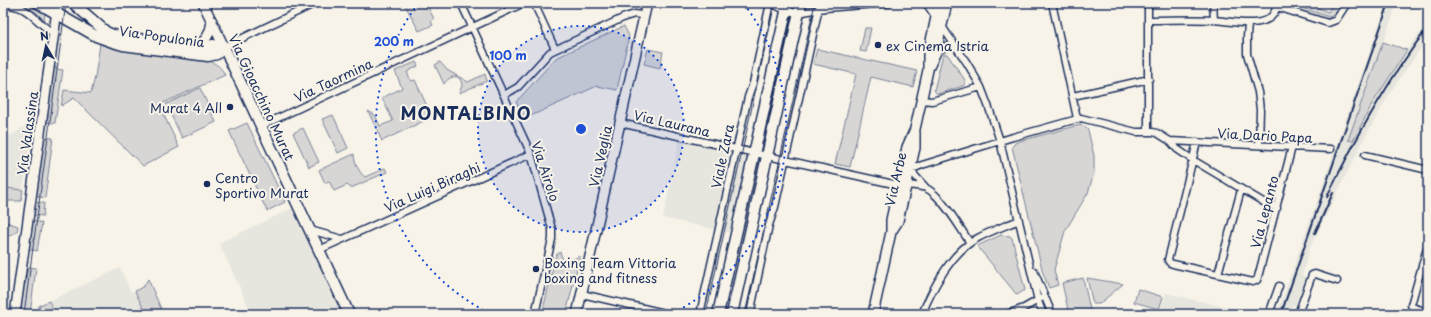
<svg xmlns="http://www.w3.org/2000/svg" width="1431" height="317" font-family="'Playpen Sans',sans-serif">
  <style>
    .built { fill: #e6e5de }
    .green { fill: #d7d6d4; stroke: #798299 }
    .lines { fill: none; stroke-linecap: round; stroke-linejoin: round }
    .street-casing { stroke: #1b2f5e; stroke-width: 9 }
    .secondary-casing { stroke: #1b2f5e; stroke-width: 12 }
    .primary-casing { stroke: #1b2f5e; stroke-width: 13 }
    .street { stroke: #f7f3e8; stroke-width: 6 }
    .secondary { stroke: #f7f3e8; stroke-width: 9 }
    .primary { stroke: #f7f3e8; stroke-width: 10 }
    .tram { stroke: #1b2f5e; stroke-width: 1 }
    .rail { stroke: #1b2f5e; stroke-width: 2 }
    .ring { fill: none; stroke: #1d4ed8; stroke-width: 2; stroke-dasharray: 2 4 }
    .poi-dot { fill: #1b2f5e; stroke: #f7f3e8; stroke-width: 1.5 }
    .labels { text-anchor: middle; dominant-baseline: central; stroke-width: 4; stroke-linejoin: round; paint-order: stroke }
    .street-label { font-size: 13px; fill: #1b2f5e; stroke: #f7f3e8 }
    .poi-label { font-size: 13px; fill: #1b2f5e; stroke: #f7f3e8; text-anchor: start }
    .district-label { font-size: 17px; font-weight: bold; letter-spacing: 1px; fill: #1b2f5e; stroke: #f7f3e8 }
    .centre { fill: #1d4ed8; stroke: #f7f3e8; stroke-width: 2 }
    .ring-label { font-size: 12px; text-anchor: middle; font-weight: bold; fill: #1d4ed8; stroke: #f7f3e8; stroke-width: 4; stroke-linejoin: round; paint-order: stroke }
  </style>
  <rect width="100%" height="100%" fill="#f7f3e8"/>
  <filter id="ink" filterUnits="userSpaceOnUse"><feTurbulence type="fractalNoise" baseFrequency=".025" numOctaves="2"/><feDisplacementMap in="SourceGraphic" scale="8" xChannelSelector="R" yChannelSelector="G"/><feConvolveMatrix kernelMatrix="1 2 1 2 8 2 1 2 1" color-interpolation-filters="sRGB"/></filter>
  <g filter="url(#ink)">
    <path class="built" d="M1387,3H1397L1349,140L1407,50L1428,22V38L1391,91L1364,139L1339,189L1310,248L1302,275L1306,277L1296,306L1292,305L1289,314H1277Z
      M25,126L32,127L23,190L6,188L3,189V137L15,133Z
      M680,138L754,154L736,234L663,218Z
      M297,206L348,314H252L219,243Z
      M120,268L131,292L135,291L146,314H55L49,301Z
      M1166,293L1194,300L1245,311L1244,314H1159Z"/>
    <path class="green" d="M16,3H27L45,13L44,20L36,12Z
      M404,3H426L434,19L431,21L433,25L419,31Z
      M1286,3H1309L1328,12L1333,3H1342C1339,8 1335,16 1329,17Z
      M624,26L629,36L617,90L597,86L524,119L516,102L556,58Z
      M865,28H871L866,52L860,51Z
      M1383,42L1407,50L1372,104L1353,141L1348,140Z
      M100,44L115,49L209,61C217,64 221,67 225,75L159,105L179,147L143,166L74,98L61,106L64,90L91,93L95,77Z
      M648,49L663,52L660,68L644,64Z
      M817,49L917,71L913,87L871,77L850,167L835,164L856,74L813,64Z
      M943,54H947L965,80V83L963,86L937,94L934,90Z
      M416,62L418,66L407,72L411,81L415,80L432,117L382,141L368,111L375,115L380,126L393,121L382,98L402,88L395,71Z
      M440,62L447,70L468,82L485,74L487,81L459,93L462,86C461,73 450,75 444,84L435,65Z
      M54,67H56V69L63,70L55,123L45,122Z
      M200,88L216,122L182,138L166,104Z
      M333,115L348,148L338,153L322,119Z
      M247,123L285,202L267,211L229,131Z
      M1083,125L1088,130L1094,156V173L1088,193L1065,231L1054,270L1058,285L1049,288L1043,273L1012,147L1015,143L1020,141L1076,126Z
      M303,128L319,162L309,167L293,133Z
      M43,137L53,138L45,198L35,196Z
      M354,154C354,161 359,173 365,177L385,168L387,172L351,188L347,185L334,191L329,181L325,183L319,170Z
      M6,188L23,190L21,201H8L6,211L3,210V189Z
      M34,202L44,203L43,216L32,215Z
      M31,220L42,223L37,251L28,249Z
      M3,221L18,226L17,232L5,237L3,232Z
      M1001,235L1010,236L1012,238L1025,290L1017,295L977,246Z
      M560,252L564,263L580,256L566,314H542L556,255Z
      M28,267L36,268L30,314H18L21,292L25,284Z
      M1083,278L1091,314H1069L1062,283Z
      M1087,278L1123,284L1099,304H1093Z
      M148,279L162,311L164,314H146L135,291L144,286Z
      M1138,289L1163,297L1159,309L1134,302Z
      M49,301L55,314H43V312H41V308H38V306Z"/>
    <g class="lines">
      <defs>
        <path id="street" d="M461,3L531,154L552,229V239L535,314
          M534,3L555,49
          M771,3L787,11L798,13L825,8L889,3
          M926,3L967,63L981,87L989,108L1000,141L1038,301L1043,314
          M1052,3L1077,118
          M1148,3V131
          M1213,3L1214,20
          M3,5C29,4 34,21 53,33
          M1277,7L1328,23L1336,20L1347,3
          M1149,20C1170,20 1192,19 1214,20C1232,21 1275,33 1277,3
          M1248,24L1247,37V54L1258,92L1260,110L1259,145
          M224,47L316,3
          M936,52C943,47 947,46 956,46
          M504,95L518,87L550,52L625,17L635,14L645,16
          M1073,96L1149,79
          M921,100L932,101L981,87
          M620,123L898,185
          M261,126L524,3
          M1170,141L1331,149
          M1197,142L1168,260L1170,263L1173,264L1253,282L1257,280L1258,277L1292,147
          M1365,155L1428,170
          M907,185C913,186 920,186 926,188C941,195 961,229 970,243
          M927,189L910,170L922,165L1013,137L1081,118L1136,132H1153L1157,133L1170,141L1177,149L1193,160L1265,203L1277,208
          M310,230L342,239
          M1428,244L1411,305L1412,307L1428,312
          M319,250L531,154
          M1034,271L1052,314
          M1218,274L1241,190
          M582,294L669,314
          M700,314L748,97L753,83L770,3
          M750,314L769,225L775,207L820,3
          M922,314C932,289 951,253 976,239C990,231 1005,226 1019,220
          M1007,314L1024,308L1040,299
          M1269,314L1279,286
          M1298,314L1312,275L1315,274L1337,281"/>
        <path id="secondary" d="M203,3L224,47
          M197,48C207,38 210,35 212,21
          M929,67L936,52L947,3
          M891,232L898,221L915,148V132
          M15,314L58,3
          M577,314L647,3
          M873,314L891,232V220L907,147L915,129L928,70V55L939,3"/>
        <path id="primary" d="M38,3L96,36L113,42L123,45L208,56L217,54L224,47
          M73,3L106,32L113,35L197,48L213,45L224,47
          M224,47L349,314
          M718,314L788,3
          M732,314L801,3"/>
      </defs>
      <use href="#street" class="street-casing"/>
      <use href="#secondary" class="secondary-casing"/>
      <use href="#primary" class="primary-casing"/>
      <use href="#street" class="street"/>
      <use href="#secondary" class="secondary"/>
      <use href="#primary" class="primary"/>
      <path class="tram" d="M24,314L66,3
        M706,314L775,3
        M745,314L815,3"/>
      <path class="rail" d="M1327,197C1356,137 1388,80 1428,27
        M1315,233L1333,193
        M1281,314L1389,3"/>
    </g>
  </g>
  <circle cx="581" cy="129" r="103" fill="#1d4ed8" fill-opacity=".12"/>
  <g class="ring">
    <circle cx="581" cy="129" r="103"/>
    <path d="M489 313A206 206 0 0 1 418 4M744 4A206 206 0 0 1 673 313"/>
  </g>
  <g class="poi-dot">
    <circle cx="878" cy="45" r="4"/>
    <circle cx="230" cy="107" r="4"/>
    <circle cx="207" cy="184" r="4"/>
    <circle cx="536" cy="269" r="4"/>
  </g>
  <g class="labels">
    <g class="street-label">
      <text transform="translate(162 36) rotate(8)">Via Populonia</text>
      <text transform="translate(333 80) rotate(-25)">Via Taormina</text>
      <text transform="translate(262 97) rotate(65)">Via Gioacchino Murat</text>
      <text transform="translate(672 123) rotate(13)">Via Laurana</text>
      <text transform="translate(27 133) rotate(-82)">Via Valassina</text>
      <text transform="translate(1265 135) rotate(3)">Via Dario Papa</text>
      <text transform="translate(600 156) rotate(-77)">Via Veglia</text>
      <text transform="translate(722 156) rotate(-78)">Viale Zara</text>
      <text transform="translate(546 171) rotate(72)">Via Airolo</text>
      <text transform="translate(895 179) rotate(-77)">Via Arbe</text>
      <text transform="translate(432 187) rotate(-24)">Via Luigi Biraghi</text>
      <text transform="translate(1264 212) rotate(-75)">Via Lepanto</text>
    </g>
    <g class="poi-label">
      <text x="886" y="45">ex Cinema Istria</text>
      <text x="222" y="107" text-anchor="end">Murat 4 All</text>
      <text x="215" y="177">Centro<tspan x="215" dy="15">Sportivo Murat</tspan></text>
      <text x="544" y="262">Boxing Team Vittoria<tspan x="544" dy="15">boxing and fitness</tspan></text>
    </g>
    <g class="district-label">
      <text x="466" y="113">MONTALBINO</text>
    </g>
  </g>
  <circle cx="581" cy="129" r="6" class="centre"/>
  <g class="ring-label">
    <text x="394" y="46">200 m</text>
    <text x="508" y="60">100 m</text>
  </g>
  <rect width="1431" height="317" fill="none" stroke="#f7f3e8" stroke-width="16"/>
  <rect x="8" y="8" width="1415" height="301" fill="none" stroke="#1b2f5e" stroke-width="1.5" filter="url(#ink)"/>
  <g transform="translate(46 46) rotate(351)" stroke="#f7f3e8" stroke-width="3" paint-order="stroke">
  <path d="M0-3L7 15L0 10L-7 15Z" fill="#1b2f5e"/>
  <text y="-6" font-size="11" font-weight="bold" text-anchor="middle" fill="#1b2f5e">N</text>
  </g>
</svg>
